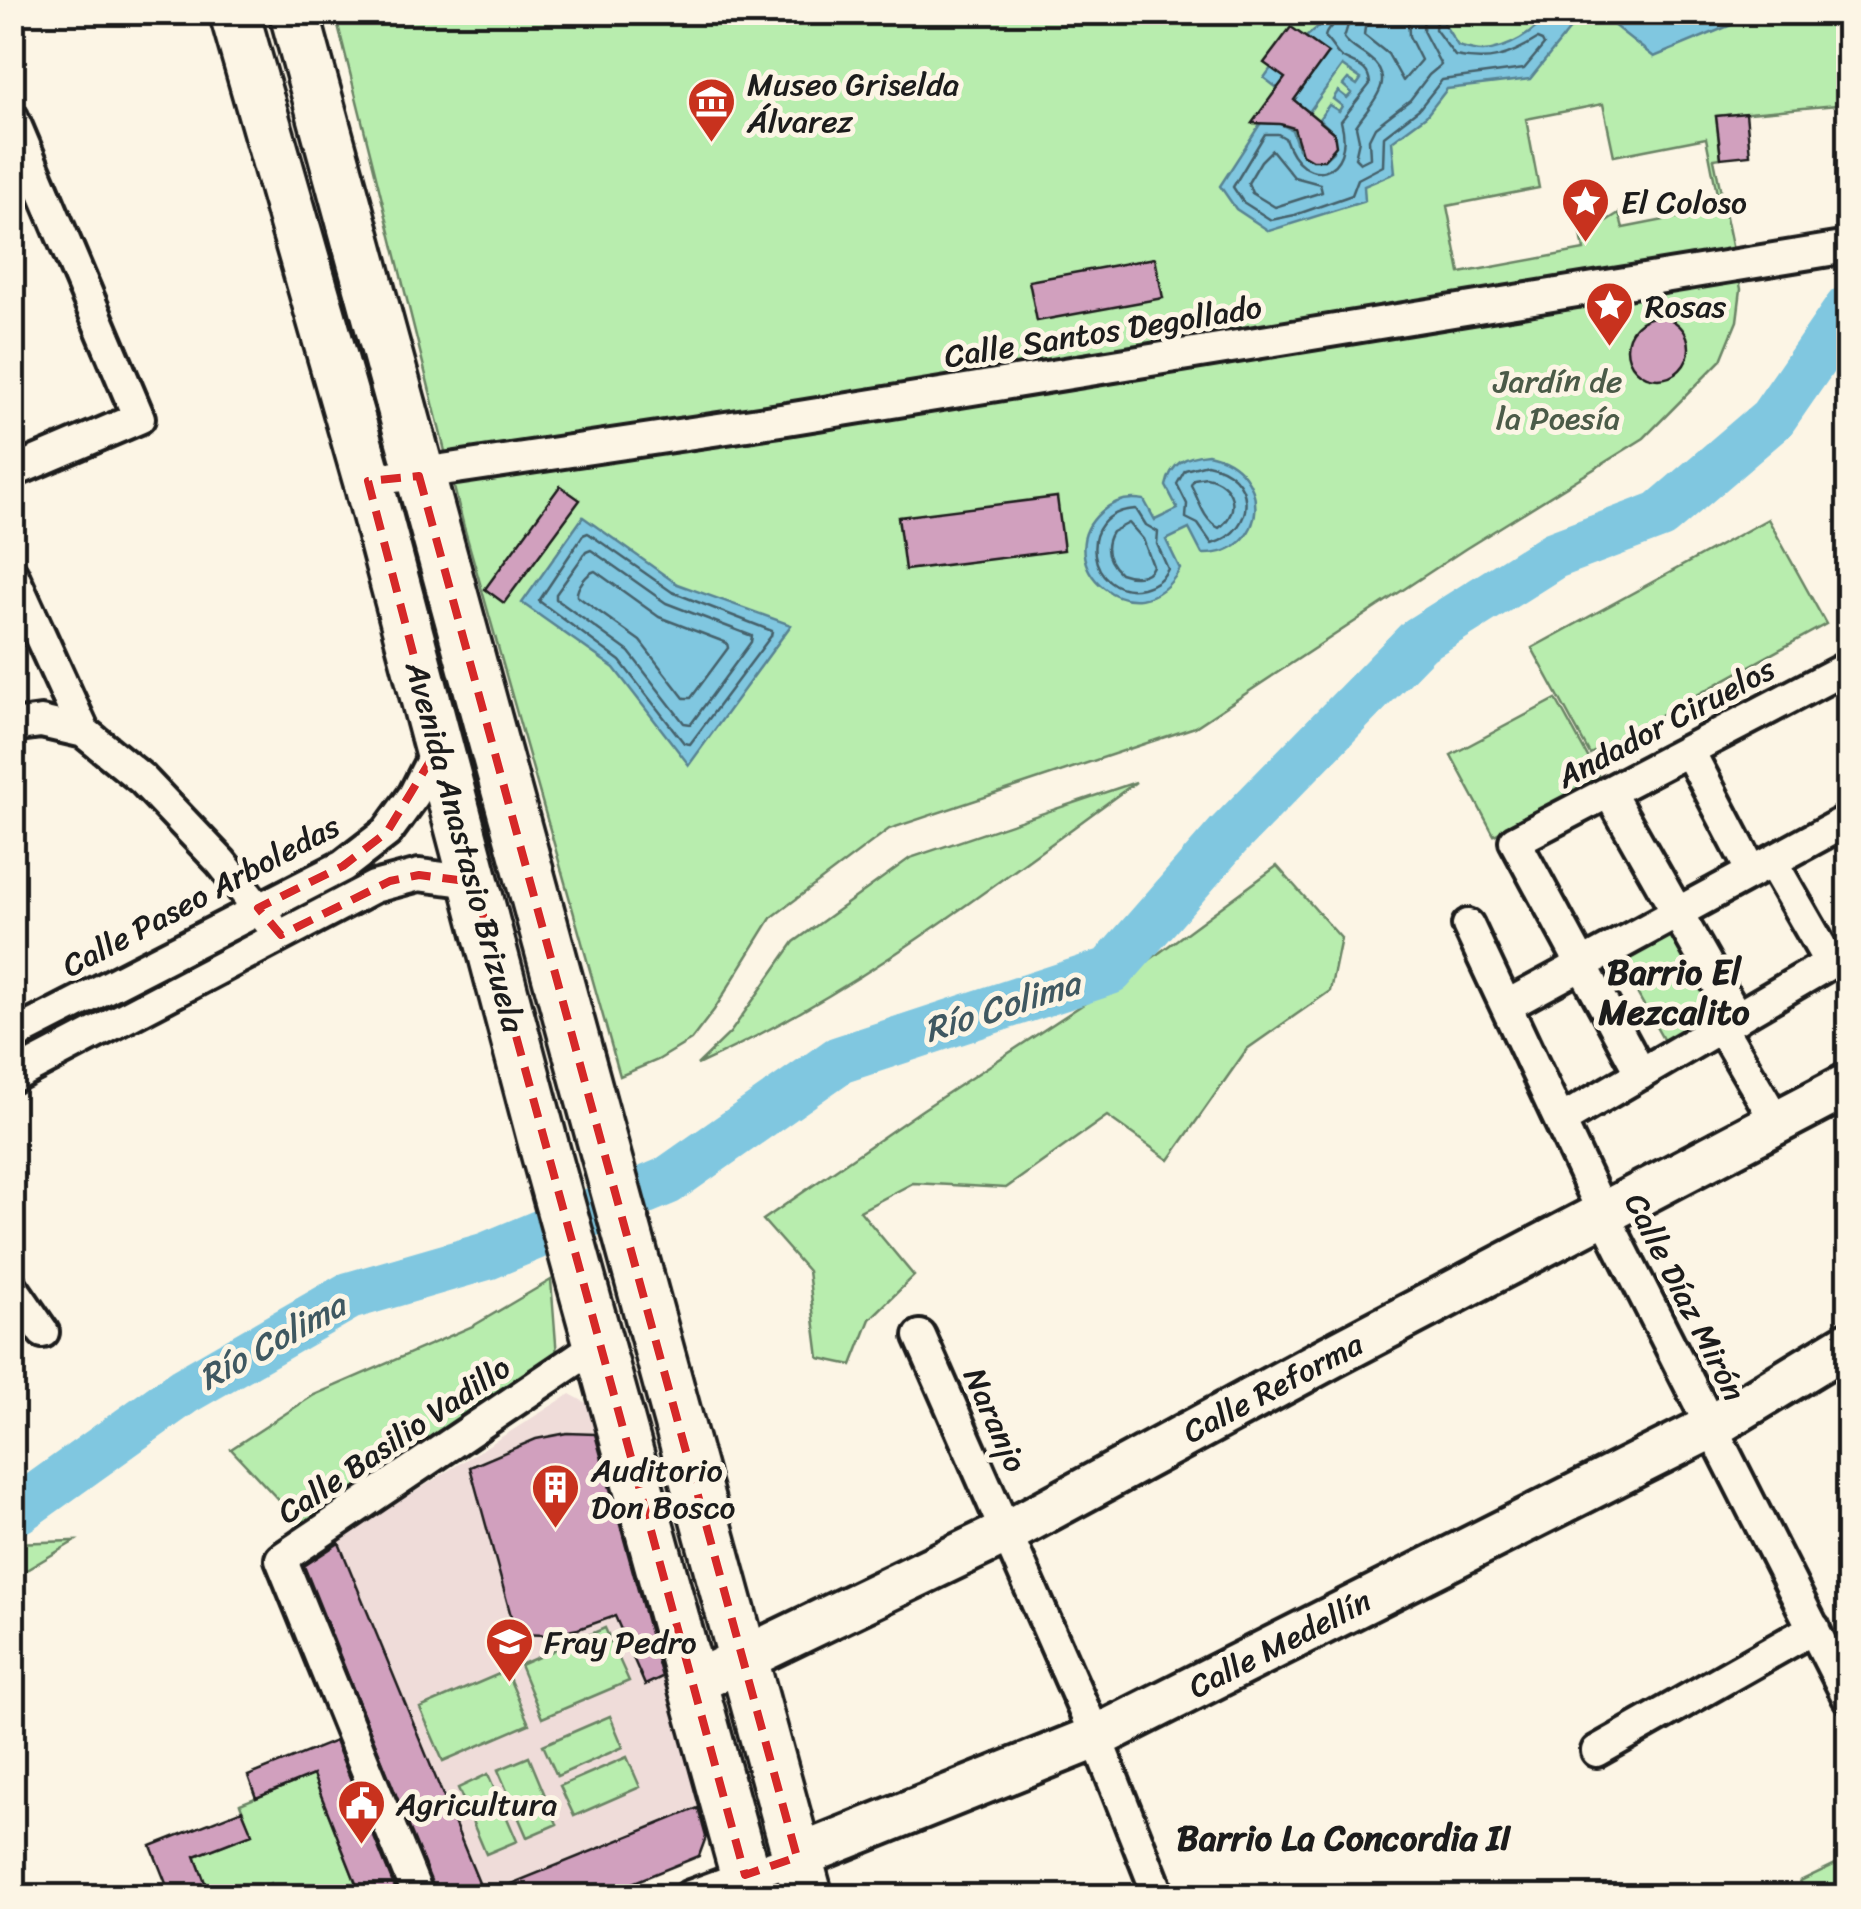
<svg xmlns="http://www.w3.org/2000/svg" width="1861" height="1909" font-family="Sriracha,sans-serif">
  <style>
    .built { fill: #efdcd9 }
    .green { fill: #b8edae; stroke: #6a8465; stroke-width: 2.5; fill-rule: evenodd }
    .water { fill: #80c7e0; stroke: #588392; stroke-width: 2.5 }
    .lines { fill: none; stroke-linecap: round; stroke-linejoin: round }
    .shore { stroke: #44606a; stroke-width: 2.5 }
    .river { stroke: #80c7e0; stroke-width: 48 }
    .building { fill: #d1a0be; stroke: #1c1c1c; stroke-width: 2.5 }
    .street-casing { stroke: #1c1c1c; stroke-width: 38 }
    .secondary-casing { stroke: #1c1c1c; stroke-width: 50 }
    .primary-casing { stroke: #1c1c1c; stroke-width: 55 }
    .street { stroke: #fcf5e5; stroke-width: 30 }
    .secondary { stroke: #fcf5e5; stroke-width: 42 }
    .primary { stroke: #fcf5e5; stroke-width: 48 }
    .marked { fill: none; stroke: #d62828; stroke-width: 8; stroke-dasharray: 20 12; stroke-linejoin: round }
    .labels { text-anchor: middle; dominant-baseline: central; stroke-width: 10; stroke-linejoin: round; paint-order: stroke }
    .poi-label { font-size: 32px; fill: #1c1c1c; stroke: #fcf5e5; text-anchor: start }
    .street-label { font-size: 32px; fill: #1c1c1c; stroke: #fcf5e5 }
    .park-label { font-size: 32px; fill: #4b5b48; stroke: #fcf5e5 }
    .neighbourhood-label { font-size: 35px; font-weight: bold; fill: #1c1c1c; stroke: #fcf5e5 }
    .water-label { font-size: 35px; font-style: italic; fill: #3f5861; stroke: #fcf5e5 }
  </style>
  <rect width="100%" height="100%" fill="#fcf5e5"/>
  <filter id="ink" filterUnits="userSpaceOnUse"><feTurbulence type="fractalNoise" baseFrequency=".01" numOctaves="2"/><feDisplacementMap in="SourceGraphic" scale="20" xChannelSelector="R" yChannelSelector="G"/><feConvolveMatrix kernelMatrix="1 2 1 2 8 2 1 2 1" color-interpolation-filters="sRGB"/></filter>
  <g filter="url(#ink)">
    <path class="built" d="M570,1394L590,1405L708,1834L699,1856L599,1896H440L300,1564Z"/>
    <path class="green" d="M335,13H1848V104L1716,116L1721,158L1714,159L1741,289L1737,321L1721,360L1644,438L1465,549L1195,727L889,829L771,918L714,1010L691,1040L658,1060L620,1076L464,527ZM1603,104L1614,156L1706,138L1720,209L1623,228L1619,213L1595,228L1592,213L1579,222L1584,250L1460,273L1447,206L1539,188L1526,119Z
      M1768,519L1826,624L1590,754L1532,648Z
      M1556,699L1600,779L1494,835L1451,755Z
      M1136,782C995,884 857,993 697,1065L730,1033L794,942L910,858Z
      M1277,866L1341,938L1330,991L1247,1049L1169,1160L1107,1116L1006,1188L913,1183L860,1211L914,1276L870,1319L852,1365L819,1358L808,1271L763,1220L922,1110L1140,967Z
      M1673,922L1726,1016L1668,1048L1615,954Z
      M551,1280L557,1356L303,1526L231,1449L314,1395L473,1326Z
      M75,1541L13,1578V1543Z
      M605,1628L629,1681L542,1718L520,1665Z
      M506,1671L529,1724L443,1761L420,1708Z
      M610,1716L623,1747L557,1776L543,1745Z
      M529,1757L557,1824L527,1837L498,1770Z
      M627,1757L640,1787L574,1816L560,1786Z
      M488,1774L517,1841L486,1854L458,1788Z
      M313,1775L361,1896H277L271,1883L237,1896H210L195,1856L251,1834L240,1804Z
      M1848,1858V1896H1808L1800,1881Z"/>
    <path class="water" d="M1334,13H1447L1444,24L1458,46C1465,48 1476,51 1483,51C1508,49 1536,33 1548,13H1583L1530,79L1447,89L1426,116L1392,141L1395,173L1364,186L1365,201L1269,231L1236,209L1220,186L1262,121L1280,124L1292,130L1298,148L1307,158L1324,160L1333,152L1334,133L1319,119L1329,105L1339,111L1342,106L1333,99L1338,91L1347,98L1352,93L1343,85L1348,79L1357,85L1361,79L1342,66L1309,112L1264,78L1271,68L1327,54L1306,37Z
      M1598,13H1642L1648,18L1667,23L1682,13H1760L1654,57Z
      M1208,454C1275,468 1269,556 1202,554L1189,529L1166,540L1180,569C1137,644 1045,562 1101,512C1113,501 1128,497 1144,500L1155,520L1178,509L1166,486C1171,463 1185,456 1208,454Z
      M583,517L677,584L791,625L689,765L614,668L522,603Z"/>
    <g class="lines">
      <path class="shore" d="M1339,12C1339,25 1325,27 1325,38C1331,43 1336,54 1341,57C1354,65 1369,65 1370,84L1341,121C1356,176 1303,192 1285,138L1278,134H1265L1233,187L1243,202L1271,220L1295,215L1352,195L1358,179L1383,166L1384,136L1419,109L1442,80L1524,69L1544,45L1542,41L1537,39C1508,57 1489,63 1455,56L1435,29L1437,12
        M1352,12L1344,38C1350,47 1360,51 1369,58C1399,80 1370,104 1356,126L1359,140L1355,158L1360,163L1370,158L1369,139L1375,127L1410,100L1429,75L1441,65L1423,31L1424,12
        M1367,12L1364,35L1388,54L1403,81L1421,60L1409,36L1408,12
        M1272,150L1294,177L1320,184L1322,192L1275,207L1252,193L1248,183L1261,161Z
        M1207,464C1256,473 1259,529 1212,544L1198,524L1186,518L1187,504L1177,484L1185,470Z
        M1206,477C1234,482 1242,511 1219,528C1203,520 1199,500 1191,485L1194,479Z
        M1136,509L1146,525L1158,532L1157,544L1168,569C1163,579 1154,585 1143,588C1088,600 1072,512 1136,509Z
        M1129,523L1143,539L1153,566C1148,579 1131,577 1120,573C1107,561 1103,547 1112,532Z
        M588,533L672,592L772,631L771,636L690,744L684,743L620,661L539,601L583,535Z
        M591,550L666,603L752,636L751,642L691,724L684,723L629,652L556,599V594L586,552Z
        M595,571L659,617L727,643L728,648L691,698H684L640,641L577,596C576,588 587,573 595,571Z"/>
      <path class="river" d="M12,1511L18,1510L184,1391L349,1296L487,1256L667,1181L839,1060L1110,971L1228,836L1419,640L1554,555L1660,515L1772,419L1848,309"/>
    </g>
    <path class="building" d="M1291,27L1328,53L1294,100L1334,133L1336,146L1324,160H1312L1302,154L1294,128L1280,124L1252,123L1285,78L1264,63Z
      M1746,113L1750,155L1721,158L1716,116Z
      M1155,258L1163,298L1037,321L1029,281Z
      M1627 348a31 31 0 1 1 62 0a31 31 0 1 1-62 0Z
      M560,486L580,500L504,603L485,589Z
      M1057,497L1064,550L905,570L898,517Z
      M567,1433L595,1434L662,1677L645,1685L615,1616L578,1629L547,1635L516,1634L470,1467L536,1439Z
      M339,1543L484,1895L698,1808L706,1837L699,1856L600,1896H436L304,1566Z
      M335,1741L398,1896H361L313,1775L256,1798L248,1776Z
      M242,1810L252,1834L195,1856L210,1896H171L151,1846Z"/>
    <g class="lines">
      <defs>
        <path id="street" d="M12,117L139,418L12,472
          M368,481L787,419L1848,247
          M12,574L84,732
          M12,726L41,722L84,732L142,779L221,862L269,922
          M1689,751L1752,872
          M1609,792L1737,1018
          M1468,925L1604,1215L1848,1697
          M1506,1006L1848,820
          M1721,1027L1777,1123
          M12,1036L343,866L387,832L414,795L438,748
          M1641,1074L1515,841L1848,667
          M12,1077L374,887L419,875L474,882
          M1560,1121L1830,963L1772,862
          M12,1287L43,1332
          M920,1336L1096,1737L1159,1896
          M1597,1751L1814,1628
          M418,1896L281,1559L600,1343
          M690,1896L797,1857"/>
        <path id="secondary" d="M693,1683L1007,1532L1330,1357L1848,1085
          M797,1857L1096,1737L1711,1427L1848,1344"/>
        <path id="primary" d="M234,12L368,481L546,1154L751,1896
          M294,12L808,1896"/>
      </defs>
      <use href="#street" class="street-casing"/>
      <use href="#secondary" class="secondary-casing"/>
      <use href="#primary" class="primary-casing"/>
      <use href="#street" class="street"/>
      <use href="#secondary" class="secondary"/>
      <use href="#primary" class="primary"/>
    </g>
  </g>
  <path class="marked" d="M419,476L797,1857L745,1875L474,882L419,875L390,881L281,935L258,908L343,866L387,832L438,748L368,481Z"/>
  <defs>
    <symbol id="museum-pin" viewBox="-11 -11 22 30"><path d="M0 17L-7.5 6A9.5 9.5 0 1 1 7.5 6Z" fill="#c8321e" stroke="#fcf5e5"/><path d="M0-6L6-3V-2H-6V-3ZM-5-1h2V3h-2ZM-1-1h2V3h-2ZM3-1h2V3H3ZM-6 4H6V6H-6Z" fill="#fff"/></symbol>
    <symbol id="sight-pin" viewBox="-11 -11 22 30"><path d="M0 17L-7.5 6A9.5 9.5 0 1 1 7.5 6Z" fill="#c8321e" stroke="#fcf5e5"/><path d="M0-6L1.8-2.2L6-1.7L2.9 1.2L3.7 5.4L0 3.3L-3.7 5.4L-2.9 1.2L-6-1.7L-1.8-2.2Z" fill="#fff"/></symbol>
    <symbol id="building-pin" viewBox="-11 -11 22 30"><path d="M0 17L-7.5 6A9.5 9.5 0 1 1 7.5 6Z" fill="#c8321e" stroke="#fcf5e5"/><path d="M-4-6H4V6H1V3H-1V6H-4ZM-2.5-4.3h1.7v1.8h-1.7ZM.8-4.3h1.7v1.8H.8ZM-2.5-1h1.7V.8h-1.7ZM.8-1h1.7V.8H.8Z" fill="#fff"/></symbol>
    <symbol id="school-pin" viewBox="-11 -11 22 30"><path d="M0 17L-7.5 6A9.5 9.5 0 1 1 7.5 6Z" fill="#c8321e" stroke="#fcf5e5"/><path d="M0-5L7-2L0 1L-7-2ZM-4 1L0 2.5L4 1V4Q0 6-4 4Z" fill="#fff"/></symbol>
    <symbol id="civic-pin" viewBox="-11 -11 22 30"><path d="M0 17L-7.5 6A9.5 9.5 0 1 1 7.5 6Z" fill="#c8321e" stroke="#fcf5e5"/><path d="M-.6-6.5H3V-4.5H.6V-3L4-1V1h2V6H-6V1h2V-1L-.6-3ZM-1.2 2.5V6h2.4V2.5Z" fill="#fff"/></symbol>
  </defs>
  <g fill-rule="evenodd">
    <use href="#museum-pin" x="684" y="74" width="55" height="75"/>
    <use href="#sight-pin" x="1558" y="174" width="55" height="75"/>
    <use href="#sight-pin" x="1582" y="278" width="55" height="75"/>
    <use href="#building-pin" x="528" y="1460" width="55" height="75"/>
    <use href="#school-pin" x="482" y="1614" width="55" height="75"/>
    <use href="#civic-pin" x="334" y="1776" width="55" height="75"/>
  </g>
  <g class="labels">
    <g class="poi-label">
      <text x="747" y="84">Museo Griselda<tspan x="747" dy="37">Álvarez</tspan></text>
      <text x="1621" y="202">El Coloso</text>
      <text x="1645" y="306">Rosas</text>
      <text x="591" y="1470">Auditorio<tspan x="591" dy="37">Don Bosco</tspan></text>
      <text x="544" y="1642">Fray Pedro</text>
      <text x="396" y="1804">Agricultura</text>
    </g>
    <g class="street-label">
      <text transform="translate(1103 332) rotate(-9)">Calle Santos Degollado</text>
      <text transform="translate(1666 723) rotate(-28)">Andador Ciruelos</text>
      <text transform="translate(465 847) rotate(75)">Avenida Anastasio Brizuela</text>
      <text transform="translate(201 896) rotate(-28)">Calle Paseo Arboledas</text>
      <text transform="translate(1685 1297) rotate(63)">Calle Díaz Mirón</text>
      <text transform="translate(1273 1388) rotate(-28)">Calle Reforma</text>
      <text transform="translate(995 1420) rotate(66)">Naranjo</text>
      <text transform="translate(394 1440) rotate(-34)">Calle Basilio Vadillo</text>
      <text transform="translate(1280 1644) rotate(-27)">Calle Medellín</text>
    </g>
    <g class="park-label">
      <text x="1558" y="381">Jardín de<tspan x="1558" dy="37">la Poesía</tspan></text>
    </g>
    <g class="neighbourhood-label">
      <text x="1674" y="972">Barrio El<tspan x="1674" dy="40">Mezcalito</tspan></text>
      <text x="1344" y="1838">Barrio La Concordia II</text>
    </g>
    <g class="water-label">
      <text transform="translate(1002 1006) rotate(-18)">Río Colima</text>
      <text transform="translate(272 1341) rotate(-29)">Río Colima</text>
    </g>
  </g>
  <rect width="1861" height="1909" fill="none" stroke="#fcf5e5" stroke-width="50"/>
  <rect x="25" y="25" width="1811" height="1859" fill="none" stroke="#1c1c1c" stroke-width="4" filter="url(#ink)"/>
</svg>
